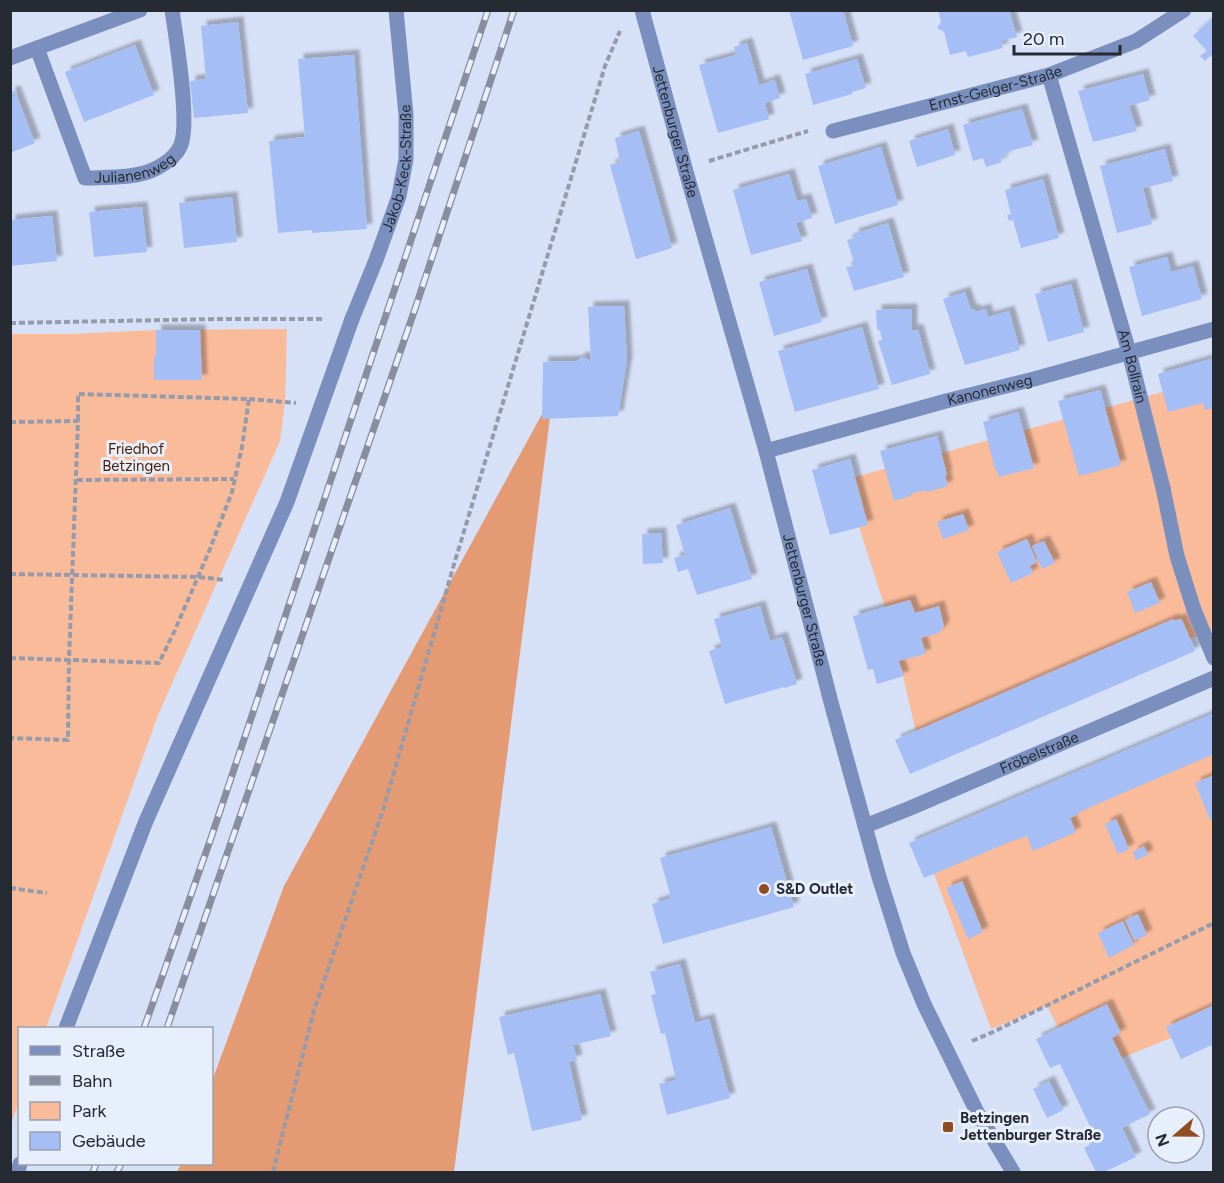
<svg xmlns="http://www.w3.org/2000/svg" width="1224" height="1183" font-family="Figtree,sans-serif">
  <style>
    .green { fill: #fabb9a }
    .forest { fill: #e49a73 }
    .building { fill: #a5bef5; filter: url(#shadow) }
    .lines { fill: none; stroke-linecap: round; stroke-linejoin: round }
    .path { stroke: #939bad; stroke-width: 4; stroke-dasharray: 6 3; stroke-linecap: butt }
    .service { stroke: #7a8fbd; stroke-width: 15 }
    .minor { stroke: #7a8fbd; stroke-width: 15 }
    .tertiary { stroke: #7a8fbd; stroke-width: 15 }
    .rail-casing { stroke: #878e9f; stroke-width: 7 }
    .rail { stroke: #e7eefc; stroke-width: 4.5; stroke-dasharray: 14; stroke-linecap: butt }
    .poi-dot { fill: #914c22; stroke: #e7eefc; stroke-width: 2 }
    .labels { text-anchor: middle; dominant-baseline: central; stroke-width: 6; stroke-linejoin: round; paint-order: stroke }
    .street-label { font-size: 15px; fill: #262b33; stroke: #e7eefc }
    .park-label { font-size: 15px; fill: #491c00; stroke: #e7eefc }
    .poi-label { font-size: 15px; font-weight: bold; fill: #262b33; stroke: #e7eefc; text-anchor: start }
  </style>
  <defs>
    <filter id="shadow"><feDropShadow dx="5.5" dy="-5.5" stdDeviation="1.5" flood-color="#0004"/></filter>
  </defs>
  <rect width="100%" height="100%" fill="#d6e0f7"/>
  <path class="green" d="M287,329L285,402L280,441L158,715L46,1028H20L19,1101L11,1125V334H71L156,330Z
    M1213,378V629L921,754L893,633L844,480Z
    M1213,733V1021L1082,1074L1047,1006L991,1029L929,860Z"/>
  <path class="forest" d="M553,394L454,1172H177L181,1164H212V1081L284,886Z"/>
  <path class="building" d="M789,10H843L853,46L803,60Z
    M938,10H1009L1017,37L1001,41L1003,48L968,57L966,51L950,55L944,32L937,28L941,22Z
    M1214,17V58L1211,55L1205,61L1200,56L1207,51L1193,36Z
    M238,22L248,113L194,118L190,81L206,79L201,26Z
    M747,43L759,85L770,82L769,80L775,81L780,98L765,103L769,119L718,133L699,65L736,55L734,47Z
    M135,45L154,95L84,122L65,72Z
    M354,55L367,229L312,233V230L278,233L269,141L305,137L298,59Z
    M857,59L866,88L852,92V94L813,105L805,74Z
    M1143,74L1150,100L1129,106L1137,131L1093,142L1078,91Z
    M15,91L35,143L10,153V92Z
    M1022,109L1033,145L1005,152L1006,157L1000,158L1002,162L986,167L983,158L973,161L963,125Z
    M948,129L955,155L917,167L909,141Z
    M639,131L672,248L636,259L610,165L620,162L615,138Z
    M881,147L898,205L835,224L818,166Z
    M1165,149L1173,181L1143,188L1152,224L1117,233L1100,166Z
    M789,174L797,201L806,199L812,218L796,223L802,241L751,255L733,190Z
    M1043,179L1059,238L1021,248L1013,220L1009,221L1007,215L1011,214L1005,190Z
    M232,197L237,242L184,248L179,203Z
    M142,207L147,252L94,257L89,212Z
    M52,216L57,261L10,266V220Z
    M888,223L904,277L854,291L846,267L855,265L847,240L854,238L853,234Z
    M1167,257L1171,272L1193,266L1202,299L1142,316L1129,267Z
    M807,269L822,322L774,336L759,282Z
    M1071,284L1084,332L1048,342L1035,294Z
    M965,292L971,310L974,309L975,312L986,309L988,317L1009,311L1020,350L965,365L943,299Z
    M624,306L627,361L618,416L542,419L543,362L577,361L580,358L584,357L589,361H591L588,307Z
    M912,309V330H918L930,374L892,385L878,341L882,340L880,331L877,329L876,310Z
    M862,327L879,389L795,412L778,351Z
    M156,330H200L202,380H154V356H156Z
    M1214,358V408L1205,410L1203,403L1168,412L1158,374Z
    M1100,390L1121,465L1079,476L1058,401Z
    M1018,412L1034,468L999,477L996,469H995L983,422Z
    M937,436L947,475L945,476L948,486L927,492L925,490L910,494L911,496L894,501L880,451Z
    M850,459L868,525L830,535L812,470Z
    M730,508L752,579L697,595L688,569L678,572L674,558L685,555L676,525Z
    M963,514L969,530L943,539L937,522Z
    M661,533L663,563L643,564L642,534Z
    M1027,539L1037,562L1030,566L1033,573L1011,583L997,552Z
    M1044,541L1055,563L1042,569L1032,546Z
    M1151,582L1160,603L1135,613L1127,592Z
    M910,600L915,613L939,606L944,626L939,633L921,638L926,654L898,661L904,676L877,684L873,669L868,670L853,616Z
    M760,606L770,641L782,637L797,684L785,688L784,687L725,704L709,651L722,647L714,619Z
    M1173,619L1174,621L1179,619L1182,620L1195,650L1193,652L910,774L895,740Z
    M1214,713V754L1079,812V814L1070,818L1076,832L1054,842L1033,851L1027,836L1017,840V839L924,878L909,843Z
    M1214,775V823L1212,819L1210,820L1195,783Z
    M1116,819L1129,849L1118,854L1105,824Z
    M771,827L794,907L663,944L652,904L671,898L660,858Z
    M1144,846L1148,855L1136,860L1133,852Z
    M962,881L983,932L968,939L946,888Z
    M1138,914L1147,935L1134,941L1125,920Z
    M1123,921L1134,945L1109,958L1098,933Z
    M680,964L695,1023L709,1019L730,1098L667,1115L659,1084L676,1080L665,1033L661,1034L651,995L656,994L650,972Z
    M600,994L611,1036L573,1045L577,1060L569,1062L582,1120L532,1131L514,1053L508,1055L499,1017Z
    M1107,1004L1121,1033L1112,1038L1150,1114L1122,1128L1136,1157L1104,1172H1096L1084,1148L1097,1141L1060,1064L1050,1068L1036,1039Z
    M1214,1005V1044L1181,1059L1166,1027Z
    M1049,1081L1063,1110L1047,1118L1033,1089Z"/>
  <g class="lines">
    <path class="path" d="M709,161L808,131
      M10,323L216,319H325
      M249,399L296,403
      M10,422L78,421L69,660L68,740L10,738
      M77,480L234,479
      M10,574L198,577L226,580
      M10,658L159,663L175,630L210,549L232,492L242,447L249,399L78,394V421
      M10,888L47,893
      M972,1041L993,1032L1214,923
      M273,1172L314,1010L383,810L455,561L605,66L620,31"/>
    <g class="service">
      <path id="s1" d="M37,48L85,178C108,177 136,179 157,168C166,163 176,156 180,147C191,126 176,38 172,10"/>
      <path d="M1163,488L1177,556L1194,610L1214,658"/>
      <path d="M66,1028L146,821L287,502L352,319"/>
      <path d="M18,1172L20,1164"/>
    </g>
    <g class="minor">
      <path d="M10,58L140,10"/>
      <path id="s2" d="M1049,75L1129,352L1163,488"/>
      <path id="s3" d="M833,131L1049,75L1136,41L1184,10"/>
      <path id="s4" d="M352,319L376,260L399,196L406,159V115L396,10"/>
      <path id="s5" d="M766,451L946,401L1034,379L1214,329"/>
      <path id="s6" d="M865,826L908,809L1214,678"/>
    </g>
    <path class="tertiary" id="s7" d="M642,10L685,168L766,451L832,706L879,877L903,953L924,1004L977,1112L1013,1172"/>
    <defs>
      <path id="rail" d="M144,1028L211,838L488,10
        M167,1028L416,306L514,10
        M93,1172L96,1164
        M117,1172L121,1164"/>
    </defs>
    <use href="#rail" class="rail-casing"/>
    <use href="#rail" class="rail"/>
  </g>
  <g class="poi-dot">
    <circle cx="764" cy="889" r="6"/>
    <rect x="942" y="1121" width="12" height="12" rx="3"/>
  </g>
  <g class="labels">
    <g class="street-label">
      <text stroke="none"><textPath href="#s3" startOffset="168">Ernst-Geiger-Straße</textPath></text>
      <text stroke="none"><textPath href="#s7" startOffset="126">Jettenburger Straße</textPath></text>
      <text stroke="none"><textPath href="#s1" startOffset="190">Julianenweg</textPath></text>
      <text stroke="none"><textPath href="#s4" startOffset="159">Jakob-Keck-Straße</textPath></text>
      <text stroke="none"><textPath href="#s2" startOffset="303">Am Bollrain</textPath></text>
      <text stroke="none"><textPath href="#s5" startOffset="232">Kanonenweg</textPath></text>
      <text stroke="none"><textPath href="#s7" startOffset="612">Jettenburger Straße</textPath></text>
      <text stroke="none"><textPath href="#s6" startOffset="189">Fröbelstraße</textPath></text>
    </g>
    <g class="park-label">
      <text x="136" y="449">Friedhof<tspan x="136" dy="17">Betzingen</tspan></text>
    </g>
    <g class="poi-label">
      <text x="776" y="889">S&amp;D Outlet</text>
      <text x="960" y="1118">Betzingen<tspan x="960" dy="17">Jettenburger Straße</tspan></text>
    </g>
  </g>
  <rect width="1224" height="1183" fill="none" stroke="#262b33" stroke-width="24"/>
  <rect x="18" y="1027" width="195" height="138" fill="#e7eefc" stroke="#9aa0ac" stroke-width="1.5"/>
  <rect x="30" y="1046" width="30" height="9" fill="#7a8fbd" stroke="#9aa0ac" stroke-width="1.5"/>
  <text x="72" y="1057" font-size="18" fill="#262b33">Straße</text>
  <rect x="30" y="1076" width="30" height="9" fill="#878e9f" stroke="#9aa0ac" stroke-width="1.5"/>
  <text x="72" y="1087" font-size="18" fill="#262b33">Bahn</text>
  <rect x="30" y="1102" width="30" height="18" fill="#fabb9a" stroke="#9aa0ac" stroke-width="1.5"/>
  <text x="72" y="1117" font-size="18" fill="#262b33">Park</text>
  <rect x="30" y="1132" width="30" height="18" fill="#a5bef5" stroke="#9aa0ac" stroke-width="1.5"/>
  <text x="72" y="1147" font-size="18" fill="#262b33">Gebäude</text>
  <g transform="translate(1176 1135) rotate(250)"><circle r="28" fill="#e7eefc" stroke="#9aa0ac" stroke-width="1.5"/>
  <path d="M0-4.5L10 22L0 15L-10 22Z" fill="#914c22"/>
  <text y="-9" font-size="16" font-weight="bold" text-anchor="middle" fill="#262b33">N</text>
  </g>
  <path d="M1014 45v9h106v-9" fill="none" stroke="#262b33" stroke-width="3"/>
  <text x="1023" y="45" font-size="18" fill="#262b33" stroke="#e7eefc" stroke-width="4.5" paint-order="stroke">20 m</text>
</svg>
